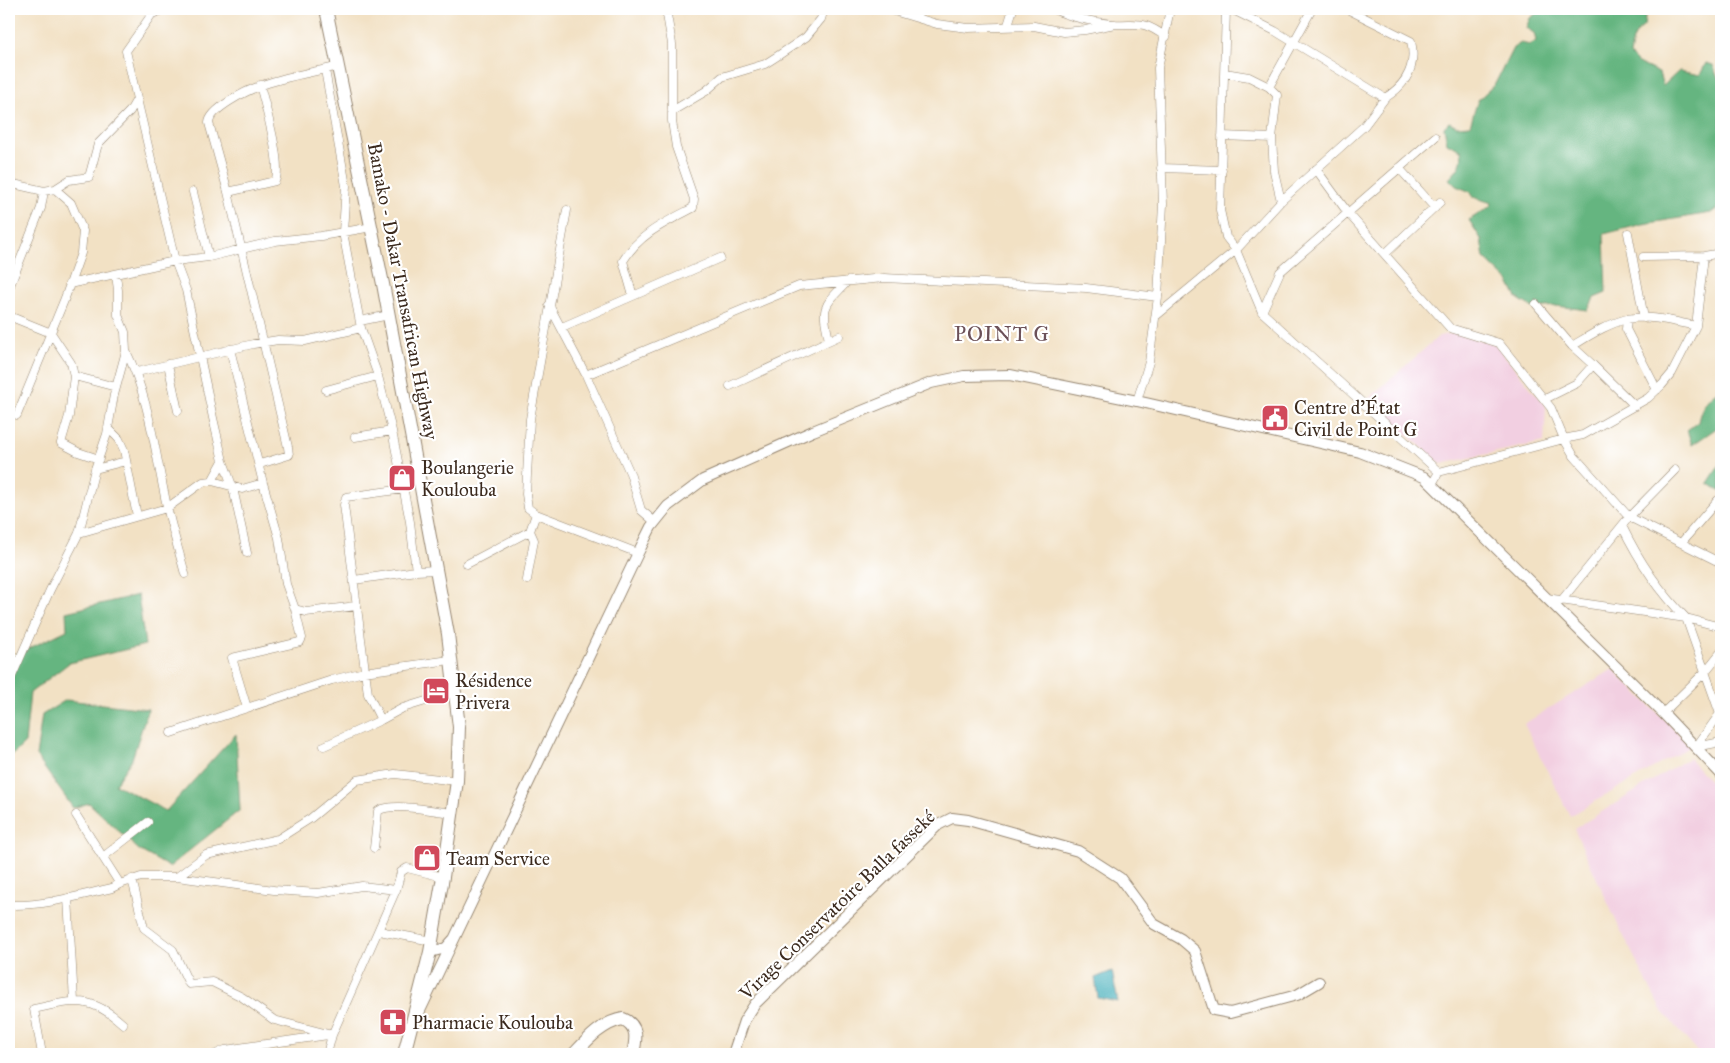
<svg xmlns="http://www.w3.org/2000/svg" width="1730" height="1063" font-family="'IM FELL Great Primer',serif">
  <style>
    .built { fill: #f2cfe1 }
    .forest { fill: #65b580; stroke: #50704f }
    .water { fill: #3cacb8; stroke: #3c6b6b }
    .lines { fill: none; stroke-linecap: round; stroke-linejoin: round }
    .minor-casing { stroke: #968671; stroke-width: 9 }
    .tertiary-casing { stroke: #968671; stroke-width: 12 }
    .trunk-casing { stroke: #968671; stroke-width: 14 }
    .minor { stroke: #fff; stroke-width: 8 }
    .tertiary { stroke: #fff; stroke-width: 10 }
    .trunk { stroke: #fff; stroke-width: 12 }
    .labels { text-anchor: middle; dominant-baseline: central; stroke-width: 4.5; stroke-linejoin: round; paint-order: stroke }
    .street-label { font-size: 19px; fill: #3b2a1e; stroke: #fff }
    .poi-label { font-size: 19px; fill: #3b2a1e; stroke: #fff; text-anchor: start }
    .quarter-label { font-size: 21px; letter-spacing: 1px; fill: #6c5158; stroke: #fff }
  </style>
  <rect width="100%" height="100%" fill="#fff"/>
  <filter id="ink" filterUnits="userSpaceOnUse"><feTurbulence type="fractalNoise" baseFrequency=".02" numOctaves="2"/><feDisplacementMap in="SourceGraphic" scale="10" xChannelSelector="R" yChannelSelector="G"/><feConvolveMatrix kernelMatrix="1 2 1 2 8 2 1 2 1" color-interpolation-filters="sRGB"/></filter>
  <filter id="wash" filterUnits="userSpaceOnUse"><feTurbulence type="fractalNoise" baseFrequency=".0096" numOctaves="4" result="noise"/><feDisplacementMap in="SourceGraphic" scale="20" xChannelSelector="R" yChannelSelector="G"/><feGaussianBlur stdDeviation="1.12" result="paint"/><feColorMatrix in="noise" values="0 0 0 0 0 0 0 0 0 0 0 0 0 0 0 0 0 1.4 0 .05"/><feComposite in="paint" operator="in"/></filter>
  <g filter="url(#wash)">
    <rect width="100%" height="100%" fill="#f2e1c4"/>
    <path class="built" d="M1454,333L1495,344L1546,407L1544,442L1441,464L1367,400L1439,336Z
      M1613,669L1691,746L1570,816L1524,724Z
      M1689,758L1721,793V1054H1699L1660,1008L1618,925L1574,829Z"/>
    <path class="forest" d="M1543,9H1646L1644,26C1633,34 1632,42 1630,55L1638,63L1659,73L1663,86L1679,71L1700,75L1706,63L1713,65L1717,76L1721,79V200L1718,208L1711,213L1643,224L1604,234L1606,293L1594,298L1588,310L1557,306L1533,308L1517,298L1509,282L1484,258L1481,239L1469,220L1491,206L1492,203L1473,197L1471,192L1456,186L1449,179C1458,169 1464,164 1461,150L1447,143L1444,127L1449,122L1457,126L1470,125L1478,100L1495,84L1513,48L1521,43L1530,45L1536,41L1534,33L1526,28L1530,18Z
      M1721,389V425L1692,445L1687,430L1698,422C1701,406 1708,397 1721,389Z
      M1721,463V492L1708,483Z
      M138,595L145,645L69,663L30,693L25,743L9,758V658L67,630L66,612Z
      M66,700L148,709L132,759L115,784L166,811L236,734L240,810L169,867L139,850L89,803L73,808L36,756L42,715Z"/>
    <path class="water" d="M1112,971L1118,1002L1098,998L1095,978Z"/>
  </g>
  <g filter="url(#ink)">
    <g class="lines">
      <defs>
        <path id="minor" d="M887,9L937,24L968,28L1034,26L1064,32L1085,30L1115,24
          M1053,9C1072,18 1093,22 1114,24C1141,25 1142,20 1166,37
          M1226,9L1220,210L1226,237L1236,250L1262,312L1439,472
          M1347,9L1411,41C1417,67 1406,85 1385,98
          M1008,25L1013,9
          M325,70L346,186L343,232L361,328L378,376L392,431L410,522L416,571
          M1225,73L1249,77L1269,87L1312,9
          M1269,87L1277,95L1272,138L1274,171L1281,201
          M137,99L175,261L186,290L213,418L223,461L233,488L247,553
          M672,111L706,91L722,77L765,64L779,55L806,37L821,19L824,9
          M1222,136L1272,138
          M1161,168L1222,170
          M1399,168L1435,208
          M1316,169L1348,213L1450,328L1499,343L1551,408L1564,439L1583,435L1648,398L1662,385L1672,373L1696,326L1704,256
          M9,183L44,191L55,189L71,203L83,231L81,253L65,298L17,415
          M55,189L69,180L89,177L98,144L130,111L137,99L126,51L152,14L165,9
          M193,192L209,257
          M228,192L275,181C283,166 265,105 260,85
          M567,210L530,419L526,494L528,508L536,514L638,553
          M1628,233L1644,318
          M1385,254L1440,202
          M1643,257L1704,256L1721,253
          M69,284L175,261L209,257L275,241L321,236L372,227
          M9,288L41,208L44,191
          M633,296L623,261C639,234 666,222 693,208L694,199L676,147L672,121V44L666,9
          M1536,304L1572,346L1593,365
          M549,305L586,375L630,473L641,510L655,522
          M1262,312L1280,272L1435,137
          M9,316L51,333L71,363L74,376L69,416L61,443L78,452L99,459
          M1156,316L1236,250L1281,201L1364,126L1385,98L1275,31L1231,9
          M1627,319L1626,329L1657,390
          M360,321L389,315
          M562,327L720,258
          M829,340C821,305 823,307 848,281
          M1572,346C1589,336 1607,324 1627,319C1649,314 1675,322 1696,326
          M230,349L263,483L279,538L286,584L295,609L306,612L357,606
          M126,351C148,395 154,445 164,492C169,520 178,547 185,574
          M168,364L178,411
          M137,372L253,344L278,340L305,341L361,328
          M586,375L799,286L884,278L1086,288L1158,297
          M74,376L116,387
          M730,386L839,336
          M326,390L378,376
          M1545,399L1577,383L1593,365L1635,406
          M1137,401L1149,362L1158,297L1163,204L1158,68L1170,9
          M108,428L119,439L124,450L137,516
          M355,437L392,431
          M260,464L289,455L288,447L228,192L209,123C210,109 246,91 260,86C281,77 316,72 339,66
          M95,469L126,461
          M212,481L223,461
          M1432,484L1439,472L1564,439L1574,456L1629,517L1721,563
          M404,489L346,497L344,505L368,694L381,720L403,708L455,692
          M1622,526C1638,559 1660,592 1686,618L1720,714
          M79,533L167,508L203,482L212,481L242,489L263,483
          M1681,543L1718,500
          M467,564L530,531
          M354,580L416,571L436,570
          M527,580L534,540L530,531L536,514
          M1546,598L1686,618L1721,627
          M1561,601L1629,517L1675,470
          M9,683L50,590L79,533L95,469L107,434L114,395L126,351L125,332L118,315V290L116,275
          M247,708L232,658L300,642L302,638L295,609
          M1663,713L1705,672L1721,652
          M171,733L332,680L364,672L450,660
          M324,746L381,720
          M1696,747L1721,712
          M1696,747L1721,742
          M76,815L120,884L141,877H177L274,890L318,893L362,886L396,890
          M374,848L378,811C392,802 434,811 451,813
          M103,857L148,822
          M177,877L206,855L278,839L311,818L357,780L395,774L457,781
          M132,879L144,928L173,950L189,984L212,982L242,997L274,1020L332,1035
          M68,898L74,1001
          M9,905C44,906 78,896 112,888L120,884
          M379,931L432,941
          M42,1054L34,1009C73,1000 91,995 123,1024
          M216,1054L225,1050L328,1035
          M327,1054L332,1035L396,890L401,872L407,868L443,877"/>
        <path id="tertiary" d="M430,952L446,948L453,940
          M417,1017L638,553L651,527L668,506L703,480L813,431L931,383L964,376L1010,375L1137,401L1360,452L1424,477L1663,713L1721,774
          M733,1054L744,1021L755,1004L938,825L952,818L968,820L1078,851L1120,878L1154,924L1181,939L1195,951L1214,1010L1230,1013L1297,995L1319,982"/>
        <path id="trunk" d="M326,9L383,284L413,445L448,634L459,727L457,781L443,877L430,952L404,1054
          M574,1054C587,1040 603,1022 623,1019C639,1026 636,1040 633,1054"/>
      </defs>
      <use href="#minor" class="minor-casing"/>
      <use href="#tertiary" class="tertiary-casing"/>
      <use href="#trunk" class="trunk-casing"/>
      <use href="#minor" class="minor"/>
      <use href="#tertiary" class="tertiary"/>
      <use href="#trunk" class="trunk"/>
    </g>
  </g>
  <defs>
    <symbol id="civic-square" viewBox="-11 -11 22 22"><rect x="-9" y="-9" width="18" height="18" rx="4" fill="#d1495b" stroke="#fff"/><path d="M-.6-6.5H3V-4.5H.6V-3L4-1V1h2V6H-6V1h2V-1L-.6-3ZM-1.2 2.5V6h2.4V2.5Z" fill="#fff"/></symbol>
    <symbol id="shop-square" viewBox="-11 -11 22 22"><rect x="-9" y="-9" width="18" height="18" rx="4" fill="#d1495b" stroke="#fff"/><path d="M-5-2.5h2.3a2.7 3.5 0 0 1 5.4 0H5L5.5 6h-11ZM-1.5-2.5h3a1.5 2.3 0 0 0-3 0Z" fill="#fff"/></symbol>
    <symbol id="hotel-square" viewBox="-11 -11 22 22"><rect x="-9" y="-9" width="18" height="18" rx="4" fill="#d1495b" stroke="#fff"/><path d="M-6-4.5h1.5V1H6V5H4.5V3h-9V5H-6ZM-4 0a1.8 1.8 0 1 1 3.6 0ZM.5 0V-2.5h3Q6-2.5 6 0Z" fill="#fff"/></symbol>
    <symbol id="pharmacy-square" viewBox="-11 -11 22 22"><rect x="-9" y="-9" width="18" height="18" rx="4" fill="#d1495b" stroke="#fff"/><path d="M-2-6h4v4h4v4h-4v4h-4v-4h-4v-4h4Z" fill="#fff"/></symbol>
  </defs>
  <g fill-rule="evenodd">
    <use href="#civic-square" x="1259" y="402" width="32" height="32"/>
    <use href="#shop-square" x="386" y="462" width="32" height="32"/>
    <use href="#hotel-square" x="420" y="675" width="32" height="32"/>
    <use href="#shop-square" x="411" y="842" width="32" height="32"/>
    <use href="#pharmacy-square" x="377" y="1006" width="32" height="32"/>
  </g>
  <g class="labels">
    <g class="street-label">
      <text transform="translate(403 291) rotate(79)">Bamako - Dakar Transafrican Highway</text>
      <text transform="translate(837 905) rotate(-44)">Virage Conservatoire Balla fasseké</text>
    </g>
    <g class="poi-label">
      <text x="1294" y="407">Centre d'État<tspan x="1294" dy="22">Civil de Point G</tspan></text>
      <text x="421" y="467">Boulangerie<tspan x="421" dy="22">Koulouba</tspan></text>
      <text x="455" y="680">Résidence<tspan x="455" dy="22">Privera</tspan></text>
      <text x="446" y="858">Team Service</text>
      <text x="412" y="1022">Pharmacie Koulouba</text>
    </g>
    <g class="quarter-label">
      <text x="1002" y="334">POINT G</text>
    </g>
  </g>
  <rect width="1730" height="1063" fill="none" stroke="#fff" stroke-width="30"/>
</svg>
